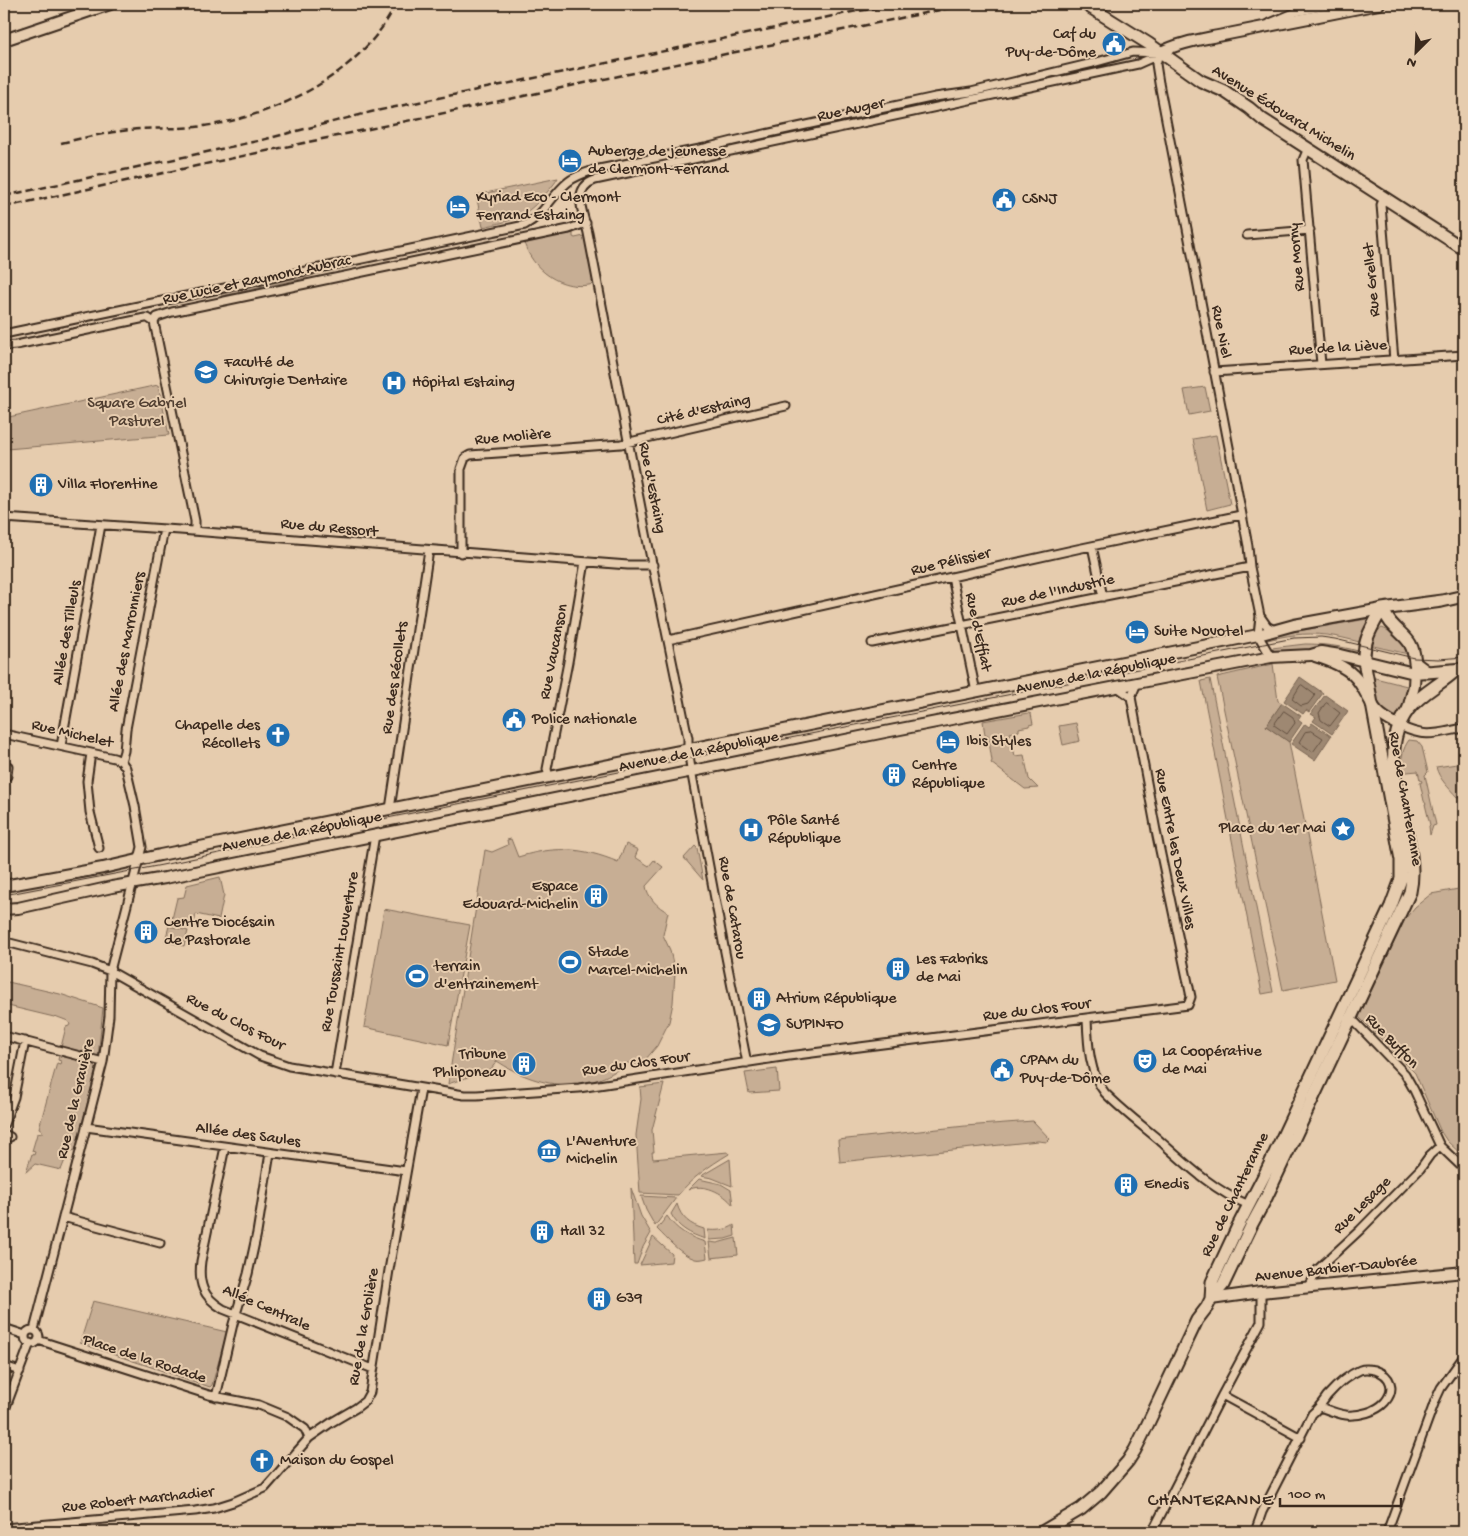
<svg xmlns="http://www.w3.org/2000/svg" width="1468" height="1536" font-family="'Gochi Hand',sans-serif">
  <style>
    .green { fill: #c7ae94; stroke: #816c59 }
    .water { fill: #9e8872; stroke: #766250 }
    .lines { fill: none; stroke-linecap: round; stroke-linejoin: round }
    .shore { stroke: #635040; stroke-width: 1 }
    .street-casing { stroke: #3b2a1e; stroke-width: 11 }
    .secondary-casing { stroke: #3b2a1e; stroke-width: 14 }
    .primary-casing { stroke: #3b2a1e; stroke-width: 15 }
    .street { stroke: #e6ccae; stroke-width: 7 }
    .secondary { stroke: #e6ccae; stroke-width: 10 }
    .primary { stroke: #e6ccae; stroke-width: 11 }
    .tram { stroke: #3b2a1e; stroke-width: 1 }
    .rail { stroke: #3b2a1e; stroke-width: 2.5; stroke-dasharray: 8 4; stroke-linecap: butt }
    .labels { text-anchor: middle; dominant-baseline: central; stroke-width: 4; stroke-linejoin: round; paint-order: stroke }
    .poi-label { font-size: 16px; fill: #3b2a1e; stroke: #e6ccae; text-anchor: start }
    .street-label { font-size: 16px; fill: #3b2a1e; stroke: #e6ccae }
    .park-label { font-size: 16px; fill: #503e30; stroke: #e6ccae }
    .neighbourhood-label { font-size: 18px; letter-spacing: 1px; fill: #3b2a1e; stroke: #e6ccae }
  </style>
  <rect width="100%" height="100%" fill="#e6ccae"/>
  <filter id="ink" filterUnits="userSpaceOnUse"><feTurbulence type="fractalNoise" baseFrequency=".02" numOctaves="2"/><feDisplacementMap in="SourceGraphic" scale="10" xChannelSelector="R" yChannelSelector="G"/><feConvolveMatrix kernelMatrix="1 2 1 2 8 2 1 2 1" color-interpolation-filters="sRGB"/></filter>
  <g filter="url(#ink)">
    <path class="green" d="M558,178C554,185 548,191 543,197C521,220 513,220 483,227L476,195Z
      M568,231L569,234L573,233V237L575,238L584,236L594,284C561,292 532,270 523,240Z
      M314,273V275L301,279L222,296L221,293Z
      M158,385L169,435L7,449L4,433V418Z
      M1205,387L1210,411L1189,415L1184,390Z
      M1216,435L1230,504L1207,510L1193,439Z
      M1367,619L1369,622L1360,637L1359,642C1338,636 1316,632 1294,635C1285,636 1276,638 1267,640L1264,637Z
      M1382,628C1397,634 1403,637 1408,654L1369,645L1376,632Z
      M1305,644C1323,644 1340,646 1358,651L1357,657L1280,652L1275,651L1272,648Z
      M1273,664L1278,701L1282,703L1266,726L1289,742L1335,980L1283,990L1217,677Z
      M1371,677L1411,687L1399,715L1395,718H1390L1378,705Z
      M1210,679L1273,992L1262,994L1201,681Z
      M1029,713L1031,714L1033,724L1029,725V726L1019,728V731L1010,733L1015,756L1024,755L1029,779L1038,788L1025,789L991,763L992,761L988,735H985L983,721Z
      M1076,723L1080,741L1063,745L1059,726Z
      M1409,740L1417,741L1422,747L1428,772L1425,775L1436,825L1433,826L1430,835L1429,826L1430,825L1425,804H1426L1424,801L1420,783L1422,782L1421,780H1420L1418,771L1407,772L1403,770C1400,759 1403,748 1409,740Z
      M1457,764L1458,768L1464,767V781L1462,787L1464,788V796L1457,797C1449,788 1439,779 1436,767Z
      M511,839L518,857C554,846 582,847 618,862L626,844L638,850L635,857L649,866L654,860L663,867L646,886C647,896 658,908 668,912L663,935L670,950L675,973L673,1003L669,1022L657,1046L640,1066L627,1063C586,1096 538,1088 497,1061L491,1069L448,1084L485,850L492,852L508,845L507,840Z
      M695,846L697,848L703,880L684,858Z
      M220,877L224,895L219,919L196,914L194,924L172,919L177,898L184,897L187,885Z
      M1464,888V1157L1447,1141L1441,1132L1415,1073L1359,1017L1405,919L1415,907L1431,894Z
      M384,909L470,925L448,1045L364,1027Z
      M169,926L188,931L184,946L165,941Z
      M4,982L7,983L8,982L60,994L103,1008L98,1057L62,1049L61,1047L66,1027L69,1026L70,1024L68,1021L55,1016L54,1017L4,1005Z
      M59,1055L97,1065L75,1151L69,1150L61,1170L35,1164L26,1172L32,1154L34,1155L35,1152L32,1151L37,1134L42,1133V1130L39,1128L57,1063L60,1064L61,1061L58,1060Z
      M777,1069L779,1091L749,1093L745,1073Z
      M664,1084L652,1130L654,1152H652L653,1159L728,1152L729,1154C709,1166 692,1178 678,1195L640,1193L636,1135L641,1099L640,1087Z
      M1033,1121L1050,1139L1047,1142L1038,1141L840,1162L838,1140L965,1126Z
      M730,1159L732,1186L712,1178L701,1176Z
      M699,1179L721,1184L731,1190L733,1205C724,1193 703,1182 688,1190Z
      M631,1188L641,1216L651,1233L643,1247L637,1264H634Z
      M641,1196L676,1198L655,1226L646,1210Z
      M677,1204C681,1218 690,1225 704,1229L705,1239C690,1234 678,1228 671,1214Z
      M667,1216C676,1230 689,1237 705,1242L707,1258C703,1259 699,1260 695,1259C680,1254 668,1240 657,1229Z
      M734,1225L735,1236L725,1239L709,1240L708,1230C716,1231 728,1230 734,1225Z
      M653,1237L672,1254L671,1262L640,1265Z
      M736,1238L738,1255L711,1258L709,1242L717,1243Z
      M93,1301L227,1332L212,1385L210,1387L80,1343Z"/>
    <path class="water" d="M1300,677L1323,693L1309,712L1306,710L1303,714L1284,701Z
      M1325,695L1348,711L1332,734L1313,721L1316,717L1311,714Z
      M1282,703L1301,716L1298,720L1302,723L1289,742L1266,726Z
      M1312,723L1331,736L1315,760L1291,744L1305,724L1309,727Z"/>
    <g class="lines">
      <path class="shore" d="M1302,685L1315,695L1308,704L1301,706L1292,699L1300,686Z
        M1327,703L1340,713L1330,726L1321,720L1319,713L1325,704Z
        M1284,711L1293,717L1295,723L1287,734L1274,725Z
        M1312,731L1323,738L1313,752L1299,742L1305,732Z"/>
      <defs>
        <path id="street" d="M1270,23L1296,12L1334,4
          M1159,53L1156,64L1159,83L1248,546L1250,567L1260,616L1258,635L1271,657
          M1308,148L1303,160L1321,364
          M1384,198L1381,205L1394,360
          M1247,235L1310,230
          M154,322L157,317L172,312L569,229L586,223
          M154,322L195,521V531
          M4,334L525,225C544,215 552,195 568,182C575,176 585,173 594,170L705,148L733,141L935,97L971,92L1093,63L1133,52L1159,53
          M4,346L16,345L145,318H148L154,322
          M1214,372L1464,355
          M4,518L180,530L628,565H653
          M1092,546L1103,597
          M461,553V469L465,458L470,455L621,444L786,406
          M952,577L976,692
          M1260,616L1267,626L1276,631
          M668,640L1077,549L1241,515
          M872,643L1250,567
          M1117,687L1131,697
          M1400,726C1426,739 1437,733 1464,728
          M4,734L114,758L121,761L126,768L135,806L142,847L110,971L109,1016L103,1062L34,1330
          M61,746L101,525
          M91,753L87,781L90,812L99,848
          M121,761L124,751L126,729L164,529
          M4,765L8,766L7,776
          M549,777L547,769L568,662L585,562
          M390,809L429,550
          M4,939L6,942L92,964L110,971L260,1056L289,1066L464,1095H477L579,1088L789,1056L1188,1005L1191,997L1157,836L1131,697L1137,683
          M1087,1019C1088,1044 1089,1073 1105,1093C1122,1110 1140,1124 1158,1139C1186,1164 1214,1191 1249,1205
          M1347,1019L1356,1023L1405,1074L1414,1090L1440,1146L1464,1169
          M4,1036L103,1062
          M747,1063L724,947L692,775L688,749V738L648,544L588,233C584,214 570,189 595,180L1138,64L1156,56L1159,53
          M335,1074L375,835
          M4,1124L14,1097L25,1041
          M86,1127L406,1171
          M4,1134L10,1137
          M225,1147L201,1261C198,1284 203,1297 223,1309L373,1369
          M63,1217L160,1243
          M1309,1287L1318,1269L1360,1230L1420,1169L1430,1155L1440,1146
          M4,1328L25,1335
          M25 1337a7 7 0 1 1 14 0a7 7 0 1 1-14 0Z
          M38,1340L209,1395L259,1405L288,1417L305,1429L309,1438
          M4,1366L20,1371
          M1222,1395L1301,1438
          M216,1397L233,1324L248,1274L257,1233L270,1153
          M4,1412L30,1343
          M4,1528L195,1511L214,1508L233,1502L265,1488L309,1438L332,1422L356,1408L365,1401L370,1392L389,1270L421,1089
          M1152,1532L1222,1395L1261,1322V1292
          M1255,1532L1262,1512L1312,1414C1318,1409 1322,1403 1327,1396C1335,1387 1348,1375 1360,1370C1365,1368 1370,1369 1375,1370C1391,1375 1396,1389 1385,1402C1376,1412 1359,1416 1346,1415C1337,1414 1328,1410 1320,1407
          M1387,1532L1435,1401L1441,1388L1464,1356"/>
        <path id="secondary" d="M4,40L110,4
          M1159,53C1178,43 1198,40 1218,36C1271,25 1325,15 1379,4
          M1315,656C1328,660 1343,665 1353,675C1364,685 1367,700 1377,711C1383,718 1392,722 1400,726
          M1408,709L1414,686L1415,667
          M4,886L103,868L160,855L1258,635L1294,625L1382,609
          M4,909L18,908L112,887L165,878L885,732L1271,657L1311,655L1321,652L1340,655L1414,673L1427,672
          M1211,1299L1261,1292L1464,1272"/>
        <path id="primary" d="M1085,4L1149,44L1201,81L1224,91L1249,108L1262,119L1464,249
          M1382,609C1385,614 1388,619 1391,623C1405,639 1413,639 1415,663L1427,672L1464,669
          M1382,609L1442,601L1464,596
          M1211,1299L1212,1282L1217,1271L1238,1226L1268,1168L1391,906L1401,879V860L1364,661C1363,640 1372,627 1382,609
          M1042,1532L1081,1509L1101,1492L1128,1461L1135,1450L1143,1434L1197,1320L1207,1307L1211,1299L1223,1285L1252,1224L1265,1200L1410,892C1423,835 1369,763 1408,710C1421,693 1440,685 1455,671"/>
      </defs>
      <use href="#street" class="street-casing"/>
      <use href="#secondary" class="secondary-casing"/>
      <use href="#primary" class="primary-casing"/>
      <use href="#street" class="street"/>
      <use href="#secondary" class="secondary"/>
      <use href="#primary" class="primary"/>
      <path class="tram" d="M4,895L162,865L357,824L1294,638L1321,637L1335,639L1414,658L1439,659L1464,657"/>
      <path class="rail" d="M61,143C87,137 113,131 140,129C161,128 183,129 204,126C277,116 363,73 396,4
        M4,196L262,140L371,112L852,12L901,4
        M4,207L580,84L969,4"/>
    </g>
  </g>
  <defs>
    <symbol id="civic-disc" viewBox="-11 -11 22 22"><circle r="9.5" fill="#1f6fb2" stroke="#e6ccae"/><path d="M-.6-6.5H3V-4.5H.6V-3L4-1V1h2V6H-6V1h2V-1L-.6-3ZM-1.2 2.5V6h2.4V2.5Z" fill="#fff"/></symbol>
    <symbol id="hotel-disc" viewBox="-11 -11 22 22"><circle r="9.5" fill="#1f6fb2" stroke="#e6ccae"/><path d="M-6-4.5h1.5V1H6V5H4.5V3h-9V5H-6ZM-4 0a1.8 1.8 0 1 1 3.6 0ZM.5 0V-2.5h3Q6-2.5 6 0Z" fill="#fff"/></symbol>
    <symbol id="university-disc" viewBox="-11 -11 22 22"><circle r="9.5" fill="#1f6fb2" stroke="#e6ccae"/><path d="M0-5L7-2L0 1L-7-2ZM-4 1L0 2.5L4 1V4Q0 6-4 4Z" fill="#fff"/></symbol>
    <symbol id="hospital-disc" viewBox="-11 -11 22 22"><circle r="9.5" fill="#1f6fb2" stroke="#e6ccae"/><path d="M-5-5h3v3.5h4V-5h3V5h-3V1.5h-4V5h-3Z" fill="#fff"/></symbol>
    <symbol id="building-disc" viewBox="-11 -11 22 22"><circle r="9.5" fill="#1f6fb2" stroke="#e6ccae"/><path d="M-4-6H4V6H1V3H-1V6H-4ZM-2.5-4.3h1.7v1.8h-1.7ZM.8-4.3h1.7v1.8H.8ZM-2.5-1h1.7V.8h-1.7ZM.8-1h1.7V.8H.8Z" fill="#fff"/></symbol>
    <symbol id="church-disc" viewBox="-11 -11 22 22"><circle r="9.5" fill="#1f6fb2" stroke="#e6ccae"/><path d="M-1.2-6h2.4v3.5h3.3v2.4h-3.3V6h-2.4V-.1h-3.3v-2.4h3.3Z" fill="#fff"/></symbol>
    <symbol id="sight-disc" viewBox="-11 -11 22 22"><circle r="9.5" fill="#1f6fb2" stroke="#e6ccae"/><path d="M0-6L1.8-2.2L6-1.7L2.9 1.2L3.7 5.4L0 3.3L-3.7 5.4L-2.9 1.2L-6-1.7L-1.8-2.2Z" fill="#fff"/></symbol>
    <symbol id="stadium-disc" viewBox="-11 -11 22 22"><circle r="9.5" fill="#1f6fb2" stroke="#e6ccae"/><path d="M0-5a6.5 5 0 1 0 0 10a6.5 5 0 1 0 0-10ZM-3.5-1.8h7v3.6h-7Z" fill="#fff"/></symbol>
    <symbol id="theatre-disc" viewBox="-11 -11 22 22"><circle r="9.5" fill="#1f6fb2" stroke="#e6ccae"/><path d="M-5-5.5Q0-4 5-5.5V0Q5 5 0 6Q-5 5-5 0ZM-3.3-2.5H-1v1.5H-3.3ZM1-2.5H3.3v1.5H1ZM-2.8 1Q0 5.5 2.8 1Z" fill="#fff"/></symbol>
    <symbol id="museum-disc" viewBox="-11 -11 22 22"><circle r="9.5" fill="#1f6fb2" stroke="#e6ccae"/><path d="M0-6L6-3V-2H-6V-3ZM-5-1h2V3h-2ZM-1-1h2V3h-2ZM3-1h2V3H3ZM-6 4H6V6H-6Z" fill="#fff"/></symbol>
  </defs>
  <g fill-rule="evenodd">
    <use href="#civic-disc" x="1100" y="30" width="28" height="28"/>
    <use href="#hotel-disc" x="556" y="147" width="28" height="28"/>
    <use href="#civic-disc" x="990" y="186" width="28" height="28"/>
    <use href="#hotel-disc" x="444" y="193" width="28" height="28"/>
    <use href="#university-disc" x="192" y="358" width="28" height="28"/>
    <use href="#hospital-disc" x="380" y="369" width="28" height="28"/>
    <use href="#building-disc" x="27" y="471" width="28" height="28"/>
    <use href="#hotel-disc" x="1123" y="618" width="28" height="28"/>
    <use href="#civic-disc" x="500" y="706" width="28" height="28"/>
    <use href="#church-disc" x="264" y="721" width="28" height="28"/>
    <use href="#hotel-disc" x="934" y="728" width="28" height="28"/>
    <use href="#building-disc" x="880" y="761" width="28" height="28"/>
    <use href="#sight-disc" x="1329" y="815" width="28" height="28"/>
    <use href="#hospital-disc" x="737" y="816" width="28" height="28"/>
    <use href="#building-disc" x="582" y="882" width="28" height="28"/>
    <use href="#building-disc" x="132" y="918" width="28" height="28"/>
    <use href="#stadium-disc" x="556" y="948" width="28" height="28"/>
    <use href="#building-disc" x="884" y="955" width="28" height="28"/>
    <use href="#stadium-disc" x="403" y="962" width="28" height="28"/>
    <use href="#building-disc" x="745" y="985" width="28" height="28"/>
    <use href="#university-disc" x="755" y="1011" width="28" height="28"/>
    <use href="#theatre-disc" x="1131" y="1047" width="28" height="28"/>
    <use href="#building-disc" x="510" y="1050" width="28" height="28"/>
    <use href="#civic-disc" x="988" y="1056" width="28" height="28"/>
    <use href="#museum-disc" x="535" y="1137" width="28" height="28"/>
    <use href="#building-disc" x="1112" y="1171" width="28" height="28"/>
    <use href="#building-disc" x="528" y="1218" width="28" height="28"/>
    <use href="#building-disc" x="585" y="1285" width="28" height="28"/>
    <use href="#church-disc" x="248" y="1447" width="28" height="28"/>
  </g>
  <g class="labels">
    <g class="poi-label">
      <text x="1096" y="35" text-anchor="end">Caf du<tspan x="1096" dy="18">Puy-de-Dôme</tspan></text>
      <text x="588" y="152">Auberge de jeunesse<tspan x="588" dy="18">de Clermont-Ferrand</tspan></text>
      <text x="476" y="198">Kyriad Eco - Clermont<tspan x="476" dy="18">Ferrand Estaing</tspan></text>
      <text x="1022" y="200">CSNJ</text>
      <text x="224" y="363">Faculté de<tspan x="224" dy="18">Chirurgie Dentaire</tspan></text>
      <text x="412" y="383">Hôpital Estaing</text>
      <text x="58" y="485">Villa Florentine</text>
      <text x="1154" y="632">Suite Novotel</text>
      <text x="532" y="720">Police nationale</text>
      <text x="260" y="726" text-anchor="end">Chapelle des<tspan x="260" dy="18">Récollets</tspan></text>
      <text x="966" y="742">Ibis Styles</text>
      <text x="912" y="766">Centre<tspan x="912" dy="18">République</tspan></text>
      <text x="768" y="821">Pôle Santé<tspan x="768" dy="18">République</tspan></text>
      <text x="1326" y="829" text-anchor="end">Place du 1er Mai</text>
      <text x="578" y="887" text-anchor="end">Espace<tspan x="578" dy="18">Edouard-Michelin</tspan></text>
      <text x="164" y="923">Centre Diocésain<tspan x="164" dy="18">de Pastorale</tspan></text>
      <text x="588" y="953">Stade<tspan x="588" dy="18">Marcel-Michelin</tspan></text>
      <text x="916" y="960">Les Fabriks<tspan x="916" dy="18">de Mai</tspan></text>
      <text x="434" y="967">terrain<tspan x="434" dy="18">d'entrainement</tspan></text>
      <text x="776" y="999">Atrium République</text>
      <text x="786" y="1025">SUPINFO</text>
      <text x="1162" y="1052">La Coopérative<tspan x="1162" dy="18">de Mai</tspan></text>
      <text x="506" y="1055" text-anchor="end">Tribune<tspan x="506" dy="18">Phliponeau</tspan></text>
      <text x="1020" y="1061">CPAM du<tspan x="1020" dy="18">Puy-de-Dôme</tspan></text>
      <text x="566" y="1142">L'Aventure<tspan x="566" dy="18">Michelin</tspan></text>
      <text x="1144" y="1185">Enedis</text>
      <text x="560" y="1232">Hall 32</text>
      <text x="616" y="1299">G39</text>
      <text x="280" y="1461">Maison du Gospel</text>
    </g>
    <g class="street-label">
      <text transform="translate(851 111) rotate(-12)">Rue Auger</text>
      <text transform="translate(1283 114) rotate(32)">Avenue Édouard Michelin</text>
      <text transform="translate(1298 257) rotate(-95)">Rue Morny</text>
      <text transform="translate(1373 280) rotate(-95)">Rue Grellet</text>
      <text transform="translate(257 281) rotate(-12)">Rue Lucie et Raymond Aubrac</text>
      <text transform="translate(1220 332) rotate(79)">Rue Niel</text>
      <text transform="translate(1338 349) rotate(-3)">Rue de la Liève</text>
      <text transform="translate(704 411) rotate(-13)">Cité d'Estaing</text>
      <text transform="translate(513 438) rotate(-5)">Rue Molière</text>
      <text transform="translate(651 488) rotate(79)">Rue d'Estaing</text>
      <text transform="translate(329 529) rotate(5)">Rue du Ressort</text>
      <text transform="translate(951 563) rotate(-13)">Rue Pélissier</text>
      <text transform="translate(1058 592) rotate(-12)">Rue de l'Industrie</text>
      <text transform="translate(977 632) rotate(78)">Rue d'Effiat</text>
      <text transform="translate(68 633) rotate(-80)">Allée des Tilleuls</text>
      <text transform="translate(128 642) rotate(-79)">Allée des Marronniers</text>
      <text transform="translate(555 652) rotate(-79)">Rue Vaucanson</text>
      <text transform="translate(1096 675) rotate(-11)">Avenue de la République</text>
      <text transform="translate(396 678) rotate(-82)">Rue des Récollets</text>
      <text transform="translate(72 735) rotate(13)">Rue Michelet</text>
      <text transform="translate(699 753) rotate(-11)">Avenue de la République</text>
      <text transform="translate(1404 799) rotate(80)">Rue de Chanteranne</text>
      <text transform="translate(302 833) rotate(-11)">Avenue de la République</text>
      <text transform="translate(1174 849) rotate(79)">Rue Entre les Deux Villes</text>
      <text transform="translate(731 908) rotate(80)">Rue de Catarou</text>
      <text transform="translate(341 952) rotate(-80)">Rue Toussaint Louverture</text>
      <text transform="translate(1037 1011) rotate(-7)">Rue du Clos Four</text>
      <text transform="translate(235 1023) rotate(27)">Rue du Clos Four</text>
      <text transform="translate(1391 1042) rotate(46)">Rue Buffon</text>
      <text transform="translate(636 1065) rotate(-8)">Rue du Clos Four</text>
      <text transform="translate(77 1099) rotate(-77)">Rue de la Gravière</text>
      <text transform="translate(248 1136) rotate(8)">Allée des Saules</text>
      <text transform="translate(1236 1195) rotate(-64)">Rue de Chanteranne</text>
      <text transform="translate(1363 1206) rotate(-45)">Rue Lesage</text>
      <text transform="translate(1336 1270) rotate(-6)">Avenue Barbier-Daubrée</text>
      <text transform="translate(266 1309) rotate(24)">Allée Centrale</text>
      <text transform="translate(365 1327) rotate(-80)">Rue de la Grolière</text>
      <text transform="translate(144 1360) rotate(18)">Place de la Rodade</text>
      <text transform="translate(138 1501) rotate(-6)">Rue Robert Marchadier</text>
    </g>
    <g class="park-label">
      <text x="137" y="404">Square Gabriel<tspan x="137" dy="18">Pasturel</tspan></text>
    </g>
    <g class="neighbourhood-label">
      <text x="1211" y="1501">CHANTERANNE</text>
    </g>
  </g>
  <rect width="1468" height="1536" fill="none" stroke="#e6ccae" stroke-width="20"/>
  <rect x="10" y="10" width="1448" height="1516" fill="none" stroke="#3b2a1e" stroke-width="2" filter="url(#ink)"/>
  <g transform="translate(1416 52) rotate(204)" stroke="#e6ccae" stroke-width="4" paint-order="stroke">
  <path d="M0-4L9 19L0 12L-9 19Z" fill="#3b2a1e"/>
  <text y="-8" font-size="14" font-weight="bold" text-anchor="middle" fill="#3b2a1e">N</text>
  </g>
  <path d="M1280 1498v8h121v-8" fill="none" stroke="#3b2a1e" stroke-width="2.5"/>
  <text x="1288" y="1498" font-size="15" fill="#3b2a1e" stroke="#e6ccae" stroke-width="4" paint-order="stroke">100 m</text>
</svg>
